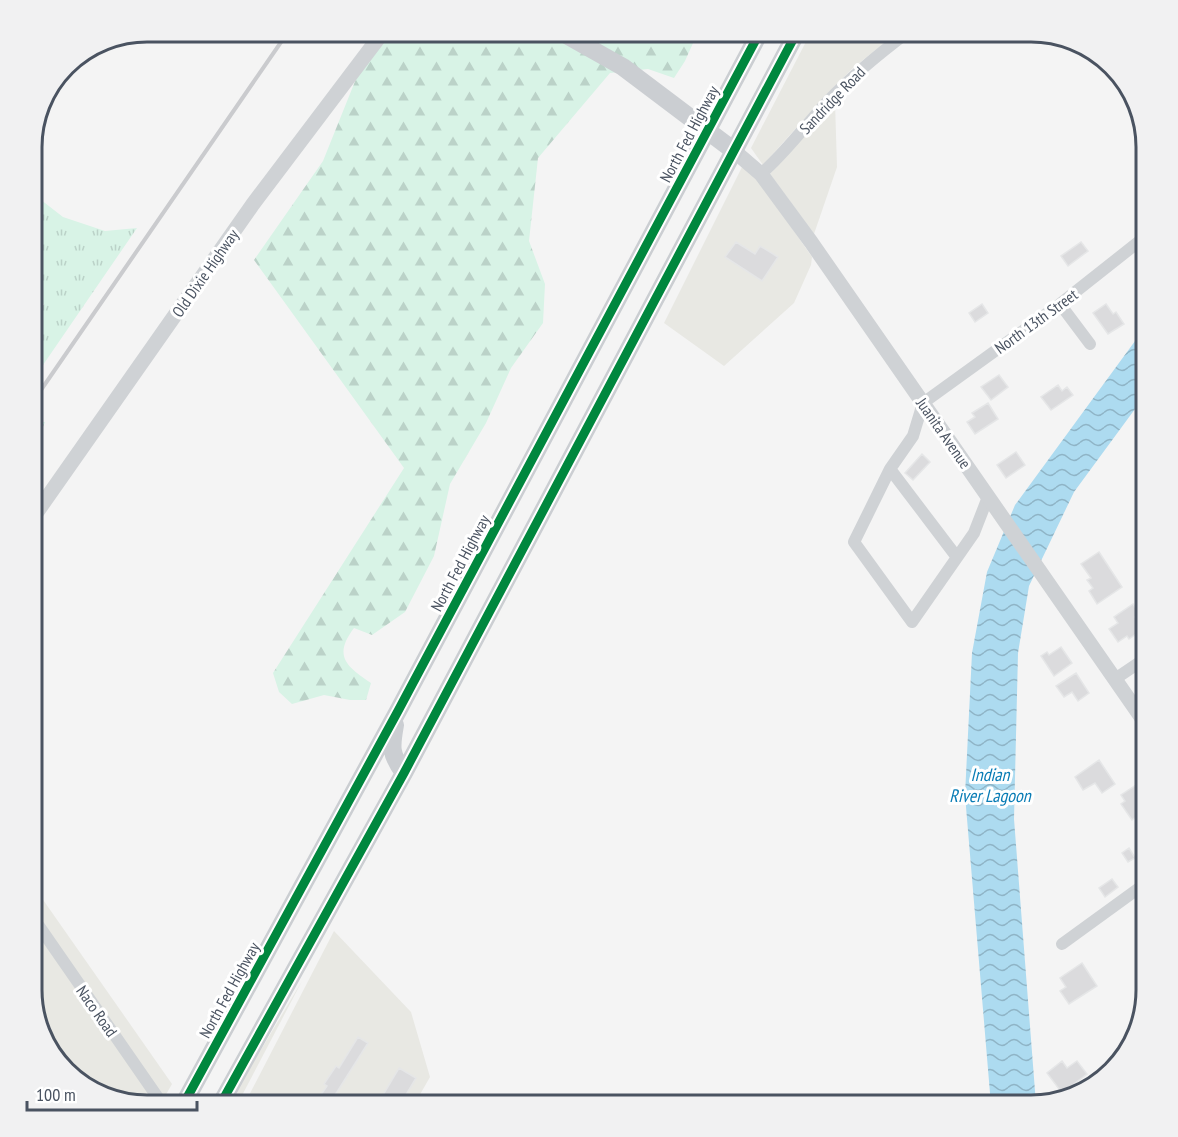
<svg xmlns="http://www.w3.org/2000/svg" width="1178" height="1137" font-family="'PT Sans Narrow',sans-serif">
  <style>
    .commercial { fill: #e8e8e3 }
    .grass { fill: url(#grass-tufts) }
    .forest { fill: url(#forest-firs) }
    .water { fill: url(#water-waves) }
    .building { fill: #dbdbdd; stroke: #e5e6e7; stroke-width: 1.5 }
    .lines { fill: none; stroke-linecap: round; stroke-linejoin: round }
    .minor { stroke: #cfd2d5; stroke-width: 12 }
    .tertiary { stroke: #cfd2d5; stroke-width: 15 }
    .primary { stroke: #cbced2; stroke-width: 18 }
    .rail { stroke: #cacbce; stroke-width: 4 }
    .cycleway-casing { stroke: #fff; stroke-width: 13 }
    .cycleway { stroke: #00873e; stroke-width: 9 }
    .labels { text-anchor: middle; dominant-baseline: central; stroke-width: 6; stroke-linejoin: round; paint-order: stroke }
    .street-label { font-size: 16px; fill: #4a5361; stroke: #fff }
    .water-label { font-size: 18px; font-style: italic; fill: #097cb5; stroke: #fff }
    .rim { fill: none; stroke: #4a5361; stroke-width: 3 }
  </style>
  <defs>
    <pattern id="grass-tufts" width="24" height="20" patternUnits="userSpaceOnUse" patternTransform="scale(1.5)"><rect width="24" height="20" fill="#d8f3e6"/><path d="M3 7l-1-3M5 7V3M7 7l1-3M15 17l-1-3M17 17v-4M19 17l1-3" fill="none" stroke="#bbd2c8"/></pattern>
    <pattern id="forest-firs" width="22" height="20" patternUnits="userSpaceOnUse" patternTransform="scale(1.5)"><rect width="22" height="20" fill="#d8f3e6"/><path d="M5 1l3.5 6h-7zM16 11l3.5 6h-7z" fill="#bbd2c8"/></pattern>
    <pattern id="water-waves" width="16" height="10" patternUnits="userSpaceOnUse" patternTransform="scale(1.5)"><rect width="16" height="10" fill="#addbf0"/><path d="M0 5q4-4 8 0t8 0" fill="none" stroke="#8fb4c6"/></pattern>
  </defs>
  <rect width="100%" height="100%" fill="#f4f4f4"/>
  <path class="commercial" d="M811,32H898L853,68L823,98L763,165L751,148Z
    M835,102L837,167L814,234L770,174Z
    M745,161L812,257L811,265L794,303L724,366L664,323Z
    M32,884L172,1084L160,1105H147L103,1097L60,1066L32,990Z
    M334,931L411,1012L430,1077L414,1105H244Z
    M302,981L237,1105H229L234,1095Z"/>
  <path class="grass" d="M32,185L36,196L63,217L105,231L137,228L32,381V308L44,305L32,281Z
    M32,421L45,422L40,434L32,470Z"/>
  <path class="forest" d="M379,32H698L685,61L674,78L648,69L610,73L538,158L529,241L545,284L543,323L511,368L486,423L450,484L434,556L405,612L372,635L354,628C333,656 346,666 371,683L366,700H350L324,695L292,704L279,692L273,673L404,468L254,260L323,161L364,59Z"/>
  <path class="water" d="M1146,326V394L1074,492L1029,586L1018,653L1014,819L1036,1104L1031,1105H991L965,795L972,653L987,572L1015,505Z"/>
  <path class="building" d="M736,242L755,254L760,246L778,257L762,281L725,257Z
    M1081,242L1088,251L1068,266L1061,256Z
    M982,304L988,313L975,322L969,313Z
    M1106,304L1113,314L1116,312L1124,324L1108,334L1093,313Z
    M999,375L1008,387L991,400L981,387Z
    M1058,385L1062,391L1067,387L1073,395L1051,410L1041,397Z
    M988,403L998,419L975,434L967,422L975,417L972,413Z
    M1016,452L1025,465L1006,478L997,465Z
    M922,454L930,462L913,480L905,473Z
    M1146,484V502L1138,491Z
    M1099,552L1122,587L1097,604L1089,591L1093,588L1087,580L1091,578L1081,564Z
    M1133,604L1140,614L1135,617L1143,629L1129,639L1127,636L1118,642L1109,629L1118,623L1114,617Z
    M1061,647L1072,663L1054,676L1041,656L1047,652L1049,655Z
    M1076,673L1089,693L1078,701L1072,692L1064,697L1056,686Z
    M1099,760L1115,784L1102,793L1095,783L1083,790L1075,777Z
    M1145,779L1146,810L1132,820L1121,804L1125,801L1121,795Z
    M1129,848L1135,858L1128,862L1122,853Z
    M1112,879L1118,887L1105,897L1099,888Z
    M1082,963L1097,986L1069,1004L1060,991L1066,987L1060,978Z
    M358,1037L368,1043L337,1092L327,1105H314L327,1086L324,1084L336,1066L339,1068Z
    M1062,1061L1067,1068L1077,1061L1087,1074L1062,1093L1047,1073Z
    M399,1068L416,1078L400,1105H377Z"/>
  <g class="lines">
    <path class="minor" d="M761,174C786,152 805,126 827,102C852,76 880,53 908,32
      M1060,304L1090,344
      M890,469L956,556
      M988,497L974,533L912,622L854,542L890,469L913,436L923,403L1060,304L1146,236
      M1115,679L1146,658
      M32,916L163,1105
      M1062,944L1146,883"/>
    <path class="tertiary" d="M733,150L761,174L811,242L1146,724
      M32,519L253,204L383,32"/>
    <path class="primary" d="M561,32L623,67L733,150
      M395,725C391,747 390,754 404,773
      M183,1105L398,711L760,32
      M220,1105L404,773L797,32"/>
    <path class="rail" d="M32,403L288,32"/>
    <defs>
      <path id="cycleway" d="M183,1105L398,711L760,32
        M220,1105L404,773L797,32"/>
    </defs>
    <use href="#cycleway" class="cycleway-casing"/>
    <use href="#cycleway" class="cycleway"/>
  </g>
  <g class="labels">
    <g class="street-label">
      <text transform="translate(832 100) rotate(-46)">Sandridge Road</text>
      <text transform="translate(689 134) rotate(-62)">North Fed Highway</text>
      <text transform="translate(205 273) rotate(-55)">Old Dixie Highway</text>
      <text transform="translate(1036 321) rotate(-36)">North 13th Street</text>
      <text transform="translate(944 433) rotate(55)">Juanita Avenue</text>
      <text transform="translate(460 563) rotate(-62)">North Fed Highway</text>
      <text transform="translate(229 990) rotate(-61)">North Fed Highway</text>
      <text transform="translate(97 1011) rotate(55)">Naco Road</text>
    </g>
    <g class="water-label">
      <text x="990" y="774">Indian<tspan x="990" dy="21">River Lagoon</tspan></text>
    </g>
  </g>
  <path d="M0 0H1178V1137H0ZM147 42H1031A105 105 0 0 1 1136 147V990A105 105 0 0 1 1031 1095H147A105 105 0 0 1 42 990V147A105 105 0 0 1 147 42Z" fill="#f1f1f2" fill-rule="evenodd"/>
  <path class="rim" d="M147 42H1031A105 105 0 0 1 1136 147V990A105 105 0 0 1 1031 1095H147A105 105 0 0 1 42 990V147A105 105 0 0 1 147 42Z"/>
  <path d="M27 1101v9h170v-9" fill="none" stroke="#4a5361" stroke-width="3"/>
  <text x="36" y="1101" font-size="18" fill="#4a5361" stroke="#ffffff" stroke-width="4.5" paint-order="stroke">100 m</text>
</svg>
